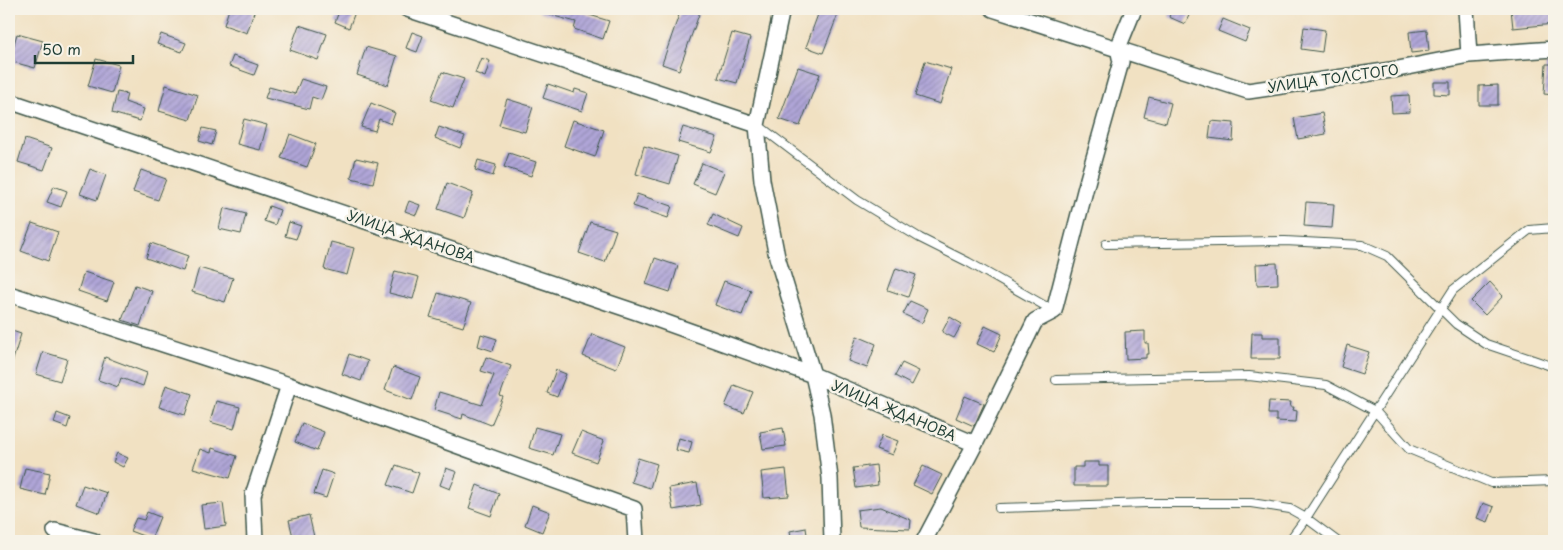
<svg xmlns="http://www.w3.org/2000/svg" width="1563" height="550" font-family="'Playpen Sans',sans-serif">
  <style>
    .building { fill: url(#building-hatch) }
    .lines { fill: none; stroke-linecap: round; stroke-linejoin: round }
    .lane-casing { stroke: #3e5649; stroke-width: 10 }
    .street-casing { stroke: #3e5649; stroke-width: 18 }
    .lane { stroke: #fff; stroke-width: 8 }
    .street { stroke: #fff; stroke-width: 15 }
    .labels { text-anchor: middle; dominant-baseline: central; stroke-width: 5; stroke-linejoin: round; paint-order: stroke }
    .street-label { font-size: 14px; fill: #1f3d34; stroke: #f7f3e8 }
  </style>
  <defs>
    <pattern id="building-hatch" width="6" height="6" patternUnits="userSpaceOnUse" patternTransform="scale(1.25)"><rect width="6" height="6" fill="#b0a6d8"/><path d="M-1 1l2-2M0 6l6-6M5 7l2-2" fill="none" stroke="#8f88b0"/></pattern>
  </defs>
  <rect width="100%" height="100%" fill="#f7f3e8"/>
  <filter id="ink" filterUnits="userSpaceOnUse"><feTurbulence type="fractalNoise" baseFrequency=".02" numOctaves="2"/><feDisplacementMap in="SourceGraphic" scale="10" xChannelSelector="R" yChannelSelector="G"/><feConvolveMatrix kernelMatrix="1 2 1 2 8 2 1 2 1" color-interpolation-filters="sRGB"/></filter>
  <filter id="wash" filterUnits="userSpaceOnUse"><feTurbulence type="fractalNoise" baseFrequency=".0096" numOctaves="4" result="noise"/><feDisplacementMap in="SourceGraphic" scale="20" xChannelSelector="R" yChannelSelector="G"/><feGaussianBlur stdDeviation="1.12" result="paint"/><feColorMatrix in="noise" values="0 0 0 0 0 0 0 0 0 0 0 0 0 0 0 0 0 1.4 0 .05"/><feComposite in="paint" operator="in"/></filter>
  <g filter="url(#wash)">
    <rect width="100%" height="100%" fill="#f1e1c2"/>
    <g id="blocks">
      <path class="building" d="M229,9H255L247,33L224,25Z
        M340,9H346L355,12L349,28L335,22Z
        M540,9H570L609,21L603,39L574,29L576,22L539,12Z
        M681,9H701L679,70L662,64Z
        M820,9H840L823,53L806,47Z
        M1172,9H1192L1185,24L1169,17Z
        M1511,9H1554V24L1513,28Z
        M1223,19L1250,30L1245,42L1218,31Z
        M299,25L327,34L318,60L290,50Z
        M1304,27L1325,30L1322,52L1301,49Z
        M1427,30L1429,51L1411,53L1409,32Z
        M412,32L423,36L417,52L406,48Z
        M732,33L750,38L737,83L718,78Z
        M17,34L43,41L35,68L9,61Z
        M161,34L186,43L182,52L157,44Z
        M366,47L397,56L388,85L357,75Z
        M233,56L258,65L254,75L229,66Z
        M481,58L490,61L485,77L475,73Z
        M96,59L119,65L112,93L88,86Z
        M925,61L951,69L940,104L915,96Z
        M1546,64H1554V95L1544,94Z
        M798,67L820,74L800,126L779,119Z
        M442,72L464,79L453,108L431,100Z
        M301,79L326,87L321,100L312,97L309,109L265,98L269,87L295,94Z
        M1434,82H1450V95L1434,94Z
        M548,84L574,93L575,89L588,93L582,111L543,98Z
        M166,85L198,95L190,120L159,111Z
        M1498,85V105H1479V86Z
        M117,92L127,94L125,102L144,109L140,121L112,113Z
        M1409,95L1410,112L1392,113L1391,96Z
        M1149,97L1171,103L1166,123L1144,117Z
        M507,99L533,107L525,132L499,125Z
        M371,103L395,113L391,124L379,119L375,131L361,127Z
        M1322,113L1326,134L1298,139L1294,118Z
        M244,119L267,125L260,150L237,144Z
        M573,120L604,130L595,157L564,146Z
        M1211,121L1234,123L1233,141L1209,138Z
        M439,127L465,136L460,148L435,138Z
        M683,127L717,137L711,152L678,142Z
        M203,128L216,131L212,145L199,141Z
        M290,134L316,144L307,167L281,158Z
        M25,139L52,148L44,170L18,162Z
        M644,146L678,156L670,184L636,174Z
        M509,153L536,162L531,176L504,167Z
        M356,158L378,163L373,183L351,178Z
        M478,160L496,165L493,176L475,170Z
        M702,163L724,172L715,193L693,184Z
        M90,169L106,175L97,200L80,194Z
        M141,170L166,179L158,200L133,192Z
        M447,183L473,193L464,218L438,209Z
        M54,186L67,191L61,207L47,202Z
        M637,194L672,206L668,218L633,206Z
        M409,201L420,205L416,215L405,211Z
        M1306,202L1334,204L1332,228L1304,226Z
        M269,206L280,210L275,225L264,221Z
        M224,208L246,214L241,234L219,229Z
        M713,214L743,228L739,238L708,225Z
        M289,222L301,226L296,239L285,236Z
        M590,222L616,230L605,262L579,253Z
        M32,223L58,232L48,261L21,251Z
        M331,242L354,248L347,275L324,269Z
        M151,243L188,256L183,271L146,258Z
        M655,258L678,266L670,292L646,284Z
        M1277,263L1278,284L1257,285L1256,264Z
        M199,268L233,278L225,302L192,292Z
        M896,268L916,275L908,297L888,290Z
        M395,271L419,277L413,299L389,293Z
        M84,272L114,282L107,301L78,291Z
        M724,281L751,290L742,315L715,305Z
        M1490,282L1503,296L1485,315L1471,301Z
        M135,285L152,291L140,326L122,320Z
        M438,293L471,303L463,327L430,317Z
        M910,301L928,309L922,323L903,314Z
        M950,317L962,324L954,338L942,332Z
        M985,326L1002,334L994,352L977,344Z
        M9,330L21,334L11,366L9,365Z
        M1145,331V343H1148L1149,354H1146V358L1126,359L1125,332Z
        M1252,333H1262V337H1280V359H1251Z
        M481,334L497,339L493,351L478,346Z
        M592,334L625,347L616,369L583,356Z
        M857,336L876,344L867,368L848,361Z
        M1347,345L1369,352L1362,374L1341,367Z
        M43,352L67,359L60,381L36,374Z
        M349,354L368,361L361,381L342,374Z
        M105,357L147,373L143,386L121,378L118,387L98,380Z
        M486,357L511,366L500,396L503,397L491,425L463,414L462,419L434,410L439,392L482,405L494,375L481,371Z
        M902,363L919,371L912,385L895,376Z
        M393,367L420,377L412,400L385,390Z
        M556,370L566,374L557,397L547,393Z
        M166,385L192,394L185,415L159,407Z
        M734,385L753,392L744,413L725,406Z
        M965,396L984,404L974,426L956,418Z
        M216,401L240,407L234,429L210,422Z
        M1269,401L1291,402L1290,407H1294L1293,410L1297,411L1296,422L1276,421V414H1268Z
        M57,413L70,418L67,428L54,423Z
        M302,423L324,432L317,451L295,442Z
        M535,427L560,434L553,455L529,448Z
        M783,428L786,446L763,449L760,432Z
        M581,432L604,441L596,462L572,453Z
        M882,435L898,441L892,455L876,449Z
        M679,438L692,442L689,453L676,450Z
        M212,448L237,456L230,478L193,468L200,449L211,453Z
        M117,453L128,458L123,467L113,462Z
        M638,458L657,464L650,488L631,482Z
        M1083,462H1099V466H1108V486H1074V467H1083Z
        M396,465L419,473L412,493L388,485Z
        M876,465L878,485L856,488L853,468Z
        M923,466L942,475L932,494L913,485Z
        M25,468L50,473L45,495L20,489Z
        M446,468L457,472L450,489L440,485Z
        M786,469L789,496L764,498L761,472Z
        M322,470L334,474L326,498L314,494Z
        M697,483L701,505L673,510L669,488Z
        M83,485L107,493L100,513L76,504Z
        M477,485L499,494L491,516L469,508Z
        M223,503L226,526L204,529L201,505Z
        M1483,503L1494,507L1488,522L1477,518Z
        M532,505L550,512L542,532L525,525Z
        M881,507L911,520L910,529L859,527L857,510Z
        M147,512L160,517L151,539L130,531L136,518L144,520Z
        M309,515L314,537L294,541L289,520Z
        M806,528L808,541H792L790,531Z"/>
    </g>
  </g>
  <g filter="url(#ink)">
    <use href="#blocks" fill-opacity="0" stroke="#3e5649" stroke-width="1"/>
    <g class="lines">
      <defs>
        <path id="lane" d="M758,125L857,200L920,238L968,262L1054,311
          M1106,244L1285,241L1362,245L1387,256L1456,324L1486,344L1548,365H1554
          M1056,380L1249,376L1326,385L1375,411L1409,449L1491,483L1554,481
          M999,508L1147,503H1251L1290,509L1306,518L1337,541
          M1289,541L1306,518L1453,290L1529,230L1554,228"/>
        <path id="street" d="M407,9L757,125L762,180L777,257L813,375L822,414L830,478L832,541
          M993,9L1248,91L1398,69L1469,55L1554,49
          M1466,9L1469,55
          M1118,48L1134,9
          M9,101L639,313L813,375L975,444
          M757,125L782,9
          M9,294L289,385L634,509L636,541
          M55,531L94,541
          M255,541L253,495L289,385
          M924,541L975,444L1035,321L1054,311L1088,179L1121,62L1118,48"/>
      </defs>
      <use href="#lane" class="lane-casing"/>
      <use href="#street" class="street-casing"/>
      <use href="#lane" class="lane"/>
      <use href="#street" class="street"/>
    </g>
  </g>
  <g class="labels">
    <g class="street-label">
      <text transform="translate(1333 78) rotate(-8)">УЛИЦА ТОЛСТОГО</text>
      <text transform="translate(411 236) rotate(19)">УЛИЦА ЖДАНОВА</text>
      <text transform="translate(894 410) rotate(23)">УЛИЦА ЖДАНОВА</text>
    </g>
  </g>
  <rect width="1563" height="550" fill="none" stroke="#f7f3e8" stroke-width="30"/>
  <path d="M35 55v8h98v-8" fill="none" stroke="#1f3d34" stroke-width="2.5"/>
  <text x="42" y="55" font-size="15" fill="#1f3d34" stroke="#f7f3e8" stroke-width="4" paint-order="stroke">50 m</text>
</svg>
